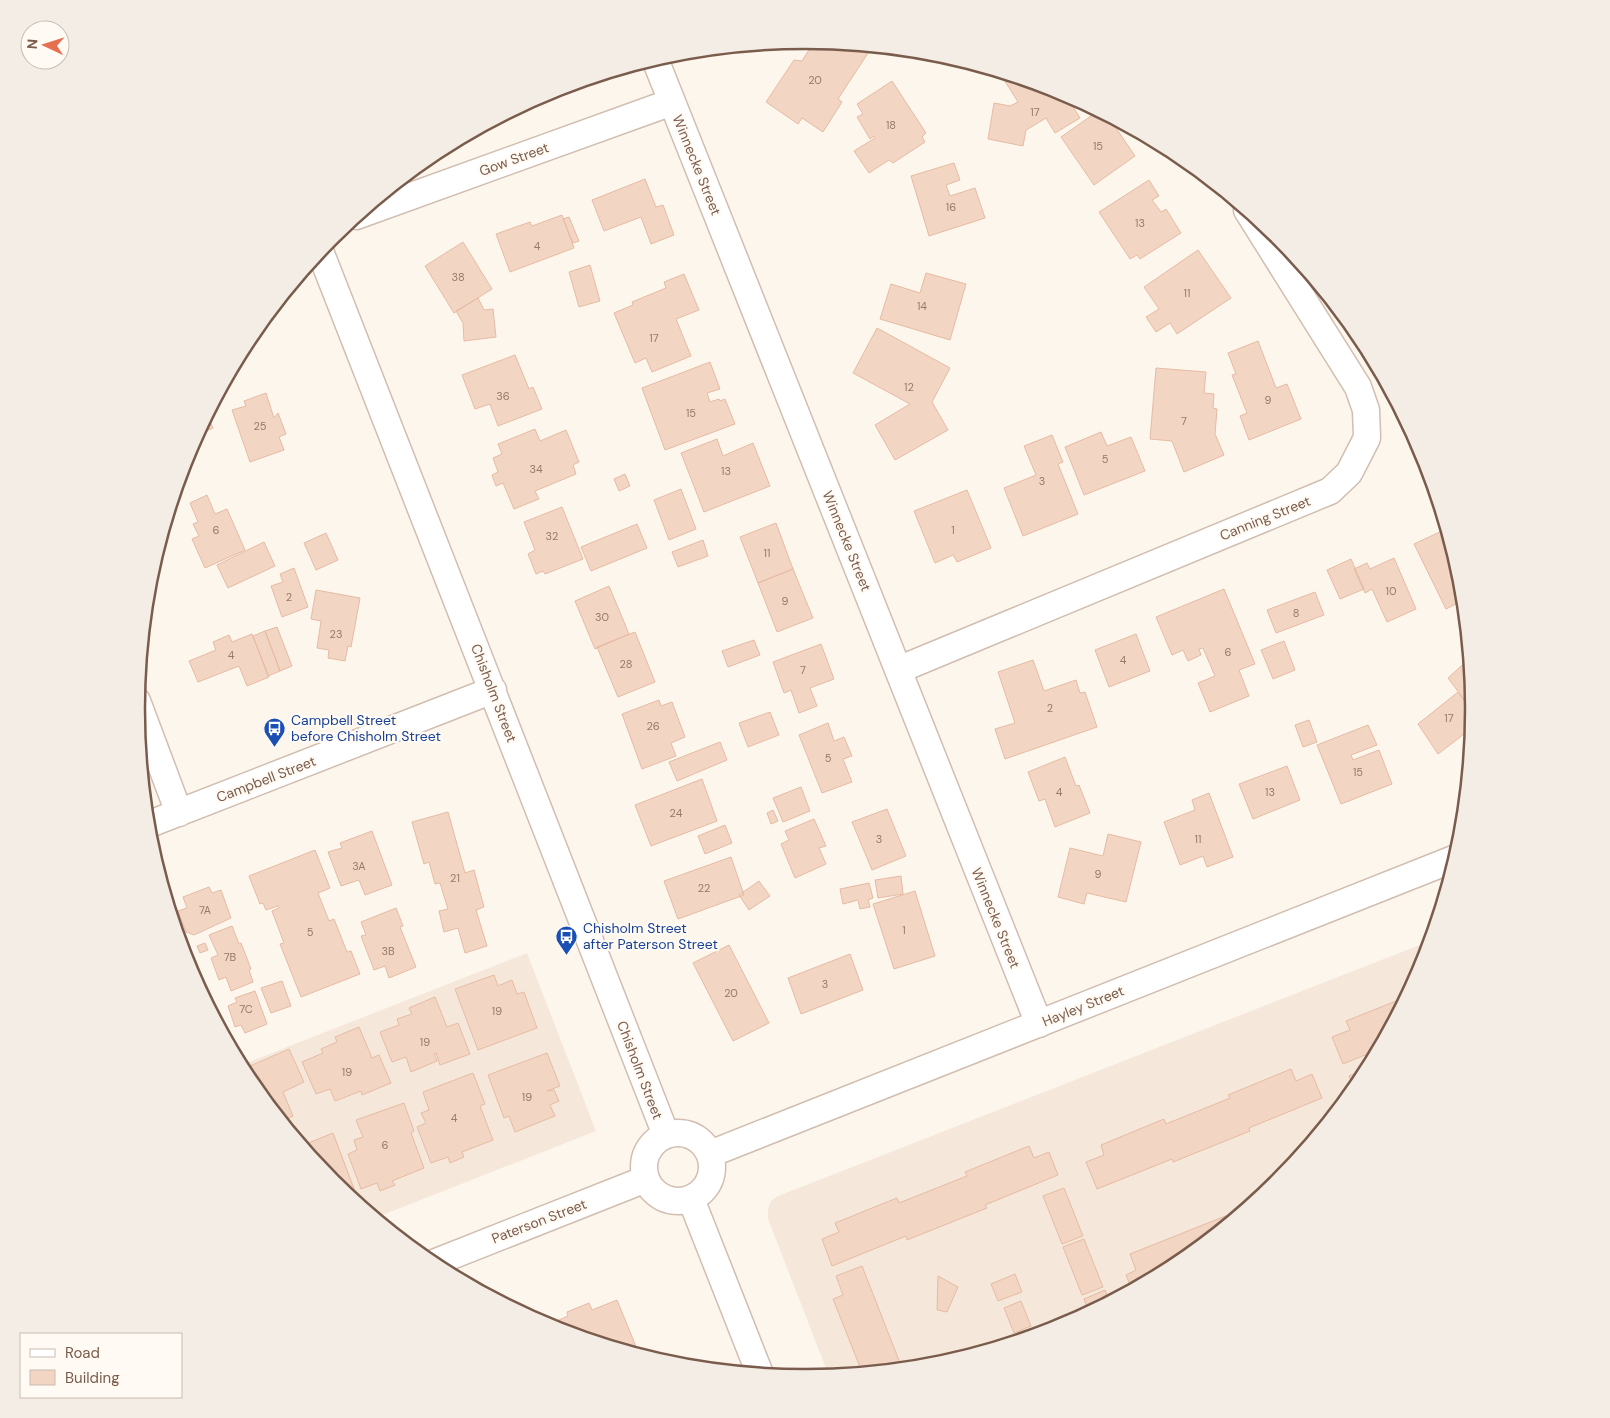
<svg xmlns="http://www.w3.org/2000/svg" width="1610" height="1418" font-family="'DM Sans',sans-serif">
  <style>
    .residential { fill: #f5e8da }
    .building { fill: #f3d5c3; stroke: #e6bba3 }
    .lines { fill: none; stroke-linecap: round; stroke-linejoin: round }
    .minor-casing { stroke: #d1beb0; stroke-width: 29 }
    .minor { stroke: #fff; stroke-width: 26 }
    .labels { text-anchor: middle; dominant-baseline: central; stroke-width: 4.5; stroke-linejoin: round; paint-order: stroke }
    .number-label { font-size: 11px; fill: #987a6a }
    .street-label { font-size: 14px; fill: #7a5c4d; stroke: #fffaf3 }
    .transit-label { font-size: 14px; fill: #164399; stroke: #fffaf3; text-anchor: start }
    .rim { fill: none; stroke: #7a5c4d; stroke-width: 2.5 }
  </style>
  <rect width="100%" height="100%" fill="#fdf6ec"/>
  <path class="residential" d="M1430,941L1423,965L1361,1081L1278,1182L1176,1265L1061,1327L935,1365L829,1376L768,1219V1208L771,1201L778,1196Z
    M527,953L596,1131L375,1218L332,1182L249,1080L241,1065Z"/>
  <path class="building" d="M824,42L864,46L870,50L838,99L842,102L823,132L802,118L798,124L766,102L794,60L802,61L812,45L819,50Z
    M1003,73L1061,91L1074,98L1070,102L1080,118L1055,133L1046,118L1026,130L1023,146L988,139L994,103L1010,106L1018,102L1001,75Z
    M892,81L926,133L922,137L925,142L893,163L889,160L869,173L854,151L875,138L874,136L870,139L857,117L863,114L857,104Z
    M1098,111L1122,124L1116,128L1135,156L1094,185L1061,137Z
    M954,163L960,180L946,185L950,196L975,188L985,218L929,236L911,176Z
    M645,179L656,207L663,205L674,235L651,244L641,217L604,231L592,200Z
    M1149,180L1159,196L1152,200L1161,212L1166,209L1181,233L1140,259L1137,255L1130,259L1099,212Z
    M562,215L574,248L510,272L496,234L530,222L532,226Z
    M569,217L579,241L573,243L563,219Z
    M463,242L492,289L454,313L425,266Z
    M1198,250L1231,298L1177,334L1170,323L1156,332L1146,317L1159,309L1144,287Z
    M590,265L600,301L579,307L569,272Z
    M926,273L966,284L950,340L880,319L891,284L920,293Z
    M684,274L699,310L676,319L691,356L652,372L646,358L635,363L614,313L633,305L632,302L666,288L664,282Z
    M478,298L484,310L493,309L496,337L464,341L463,323L456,311Z
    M877,328L950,368L932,402L948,430L895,460L875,425L910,404L853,373Z
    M1258,341L1276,388L1287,384L1301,419L1249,440L1240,416L1247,413L1232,375L1236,374L1228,353Z
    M245,344L249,353L238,357Z
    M515,355L529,389L533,387L542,409L498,426L490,404L475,409L462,375Z
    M710,362L720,389L707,393L710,402L719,399L720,401L725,399L735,424L665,450L642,388Z
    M1156,368L1206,372L1204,393L1214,394L1213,408L1217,409L1215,434L1224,455L1184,472L1172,441L1150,439Z
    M266,393L274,418L278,413L286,434L279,437L284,450L250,462L232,410L246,406L244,401Z
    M207,415L213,428L197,435Z
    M535,429L540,441L566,430L579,462L573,465L576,474L535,491L539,499L514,509L503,483L496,486L492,475L498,472L493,458L502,454L498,444Z
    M1101,432L1107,446L1131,437L1145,471L1084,495L1065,447Z
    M1052,435L1063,462L1058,464L1078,514L1023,536L1004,488L1036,475L1024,446Z
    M717,439L723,456L753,443L770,486L704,512L681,453Z
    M625,474L630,486L619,491L614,479Z
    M681,489L696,529L669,540L654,500Z
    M967,490L991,548L957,562L953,555L935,563L914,511Z
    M207,495L215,514L227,509L245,550L205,568L192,539L199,536L193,524L198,522L190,503Z
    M562,507L583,559L545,574L543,571L536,574L528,554L535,550L524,522Z
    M776,523L793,569L758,583L740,537Z
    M637,524L647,548L591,571L581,547Z
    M1446,529L1461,579L1466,623L1456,604L1446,609L1414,544Z
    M326,533L338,560L316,570L304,543Z
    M703,540L708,556L678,567L672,552Z
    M264,542L275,566L228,588L217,565Z
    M1394,558L1416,609L1387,622L1372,589L1365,593L1354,569L1367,563L1370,569Z
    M1351,559L1364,589L1340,599L1327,570Z
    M294,568L308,607L282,617L271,586L283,582L280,574Z
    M793,569L813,618L777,632L758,583Z
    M609,586L629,634L595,649L575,601Z
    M1224,589L1255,664L1239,670L1249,696L1210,712L1198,683L1215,676L1203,648L1199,649L1201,655L1188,661L1183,650L1172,655L1156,617Z
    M316,590L360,598L351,647L348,646L345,661L328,658L329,650L317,648L321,621L311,619Z
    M1315,592L1324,615L1276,633L1267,610Z
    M277,627L292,666L280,671L265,631Z
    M265,631L280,671L268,676L253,636Z
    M635,632L655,682L618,697L597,647Z
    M252,634L269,677L247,686L239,666L198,682L189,661L216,650L213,642L229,635L232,642Z
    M1136,634L1150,671L1109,687L1095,650Z
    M754,640L760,655L728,667L722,651Z
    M1284,641L1295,670L1273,679L1261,650Z
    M821,644L834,679L810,688L817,706L799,713L791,690L784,693L773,662Z
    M1469,659L1474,709V713L1448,678Z
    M1033,660L1044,691L1076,680L1080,693L1085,692L1097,727L1005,759L995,729L1015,723L998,672Z
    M1458,692L1474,713L1472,728L1438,754L1418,724Z
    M659,700L661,706L672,702L685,737L671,743L676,756L642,769L622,714Z
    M770,712L779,735L748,747L739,723Z
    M1309,720L1317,742L1303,747L1295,725Z
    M828,723L834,741L844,737L852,756L843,759L852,782L822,793L799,735Z
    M1368,725L1377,745L1351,755L1353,760L1379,750L1392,784L1341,804L1317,745Z
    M720,742L727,760L677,781L669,762Z
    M1065,757L1076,786L1079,785L1090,813L1055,827L1045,799L1039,801L1028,772Z
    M1287,766L1300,800L1253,819L1239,784Z
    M702,779L717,821L651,846L635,805Z
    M801,787L810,811L783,822L773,798Z
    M1209,793L1233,857L1207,867L1203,856L1180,865L1164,822L1195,810L1192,800Z
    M887,809L906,856L872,870L852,822Z
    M773,810L778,821L771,824L767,813Z
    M448,812L465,873L474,870L484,907L476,910L487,946L465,953L458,928L444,932L439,911L448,909L440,883L435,884L429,862L424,864L412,822Z
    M814,819L826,846L819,848L826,864L795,878L781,844L789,840L785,831Z
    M725,825L732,843L705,854L698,836Z
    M372,831L392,885L365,895L359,880L341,886L328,852L342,848L340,843Z
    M1108,834L1141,842L1126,902L1087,893L1084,904L1058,897L1070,848L1103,856Z
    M315,850L330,888L318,893L329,921L334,919L347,952L351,951L360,974L301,997L280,944L284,943L272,911L279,908L278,906L266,910L263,903L260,904L249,876Z
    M731,857L744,895L678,919L664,881Z
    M901,876L903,894L878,898L875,880Z
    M759,881L770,896L749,910L739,895Z
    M869,883L873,898L868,900L870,907L860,909L858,900L843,904L840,889Z
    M209,887L212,893L221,890L231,918L194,935L186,932L178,911L187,908L183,897Z
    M915,891L935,956L894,969L873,904Z
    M396,908L403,926L400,927L416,967L389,978L385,966L374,970L361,936L366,935L361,922Z
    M232,926L239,944L241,943L251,969L249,970L253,982L231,991L226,977L219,980L211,958L218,955L209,935Z
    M205,943L208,950L200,953L197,946Z
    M729,945L769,1023L733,1041L693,963Z
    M850,954L863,990L801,1014L788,978Z
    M494,975L498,986L512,980L517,994L524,992L537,1028L478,1050L455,989Z
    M282,981L291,1006L271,1013L261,988Z
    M255,991L267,1024L245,1033L241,1025L235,1027L228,1006L237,1002L235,998Z
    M435,997L447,1027L458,1023L470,1054L440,1065L436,1053L434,1054L437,1061L411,1072L406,1057L392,1062L380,1032L399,1025L397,1019L412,1014L409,1008Z
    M1406,997L1377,1050L1343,1064L1332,1037L1350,1030L1346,1021Z
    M359,1027L372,1058L379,1055L391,1083L362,1095L361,1091L335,1101L330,1089L316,1094L302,1062L323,1053L321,1049L337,1042L335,1037Z
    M289,1049L304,1082L283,1092L293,1116L282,1121L249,1080L243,1069Z
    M547,1053L560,1086L547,1091L554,1090L559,1101L550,1105L555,1116L515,1132L509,1116L504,1118L488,1075Z
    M1291,1069L1296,1081L1312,1074L1322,1098L1249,1128L1250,1131L1173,1162L1172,1159L1097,1189L1086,1162L1104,1155L1101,1145L1164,1119L1166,1124L1230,1098L1228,1095Z
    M1367,1069L1361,1081L1354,1089L1349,1076Z
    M473,1073L485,1104L480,1106L493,1140L462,1152L464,1157L450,1163L448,1157L431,1163L417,1127L426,1123L421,1113L429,1110L423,1092Z
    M404,1103L414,1131L411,1133L424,1168L392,1181L395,1185L380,1191L377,1183L361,1189L348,1154L357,1150L354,1140L363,1137L356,1120Z
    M333,1133L356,1194L350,1197L332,1182L312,1158L306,1144Z
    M1029,1146L1034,1158L1049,1152L1058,1175L985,1205L987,1208L907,1240L906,1236L832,1266L822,1239L839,1232L835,1223L897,1198L899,1203L967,1176L965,1172Z
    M1064,1188L1083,1236L1062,1244L1043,1196Z
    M1248,1207L1176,1265L1142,1284L1131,1287L1126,1275L1136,1270L1130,1254Z
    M1084,1239L1103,1287L1082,1295L1063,1247Z
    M862,1266L902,1368L862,1372L833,1299L843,1295L836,1276Z
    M1015,1274L1022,1292L998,1301L991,1284Z
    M938,1276L958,1287L947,1312L937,1310Z
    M1105,1290L1109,1301L1089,1312L1084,1299Z
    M617,1300L639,1354L554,1329L552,1323L568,1316L567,1312L589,1303L592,1310Z
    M1021,1301L1031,1326L1014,1333L1004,1308Z"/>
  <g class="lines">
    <defs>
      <path id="minor" d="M655,59L1039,1024
        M356,216L672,102
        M320,251L666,1135
        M898,670L1330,491L1349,473L1367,438L1366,410L1358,387L1247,210
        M137,701L179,813
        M147,825L493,690
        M644 1167a34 34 0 1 1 68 0a34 34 0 1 1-68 0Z
        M710,1154L1456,858
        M691,1199L760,1374
        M431,1264L646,1179"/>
    </defs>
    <use href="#minor" class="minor-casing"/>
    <use href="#minor" class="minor"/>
  </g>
  <defs>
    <symbol id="bus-pin" viewBox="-11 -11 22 30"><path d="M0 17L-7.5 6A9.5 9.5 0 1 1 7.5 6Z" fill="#1a4fb4" stroke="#fffaf3"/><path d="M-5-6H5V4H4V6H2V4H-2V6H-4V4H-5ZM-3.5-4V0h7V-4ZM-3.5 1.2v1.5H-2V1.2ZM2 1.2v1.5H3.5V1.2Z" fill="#fff"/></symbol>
  </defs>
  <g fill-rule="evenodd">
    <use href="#bus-pin" x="262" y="716" width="25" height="34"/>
    <use href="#bus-pin" x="554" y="924" width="25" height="34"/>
  </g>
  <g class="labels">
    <g class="number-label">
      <text x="815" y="80">20</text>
      <text x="1035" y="112">17</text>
      <text x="891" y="125">18</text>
      <text x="1098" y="146">15</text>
      <text x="951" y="207">16</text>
      <text x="1140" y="223">13</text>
      <text x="537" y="246">4</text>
      <text x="458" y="277">38</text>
      <text x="1187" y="293">11</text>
      <text x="922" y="306">14</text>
      <text x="654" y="338">17</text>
      <text x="909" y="387">12</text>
      <text x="503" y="396">36</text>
      <text x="1268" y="400">9</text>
      <text x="691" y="413">15</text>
      <text x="1184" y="421">7</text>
      <text x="260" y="426">25</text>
      <text x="1105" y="459">5</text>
      <text x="536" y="469">34</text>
      <text x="726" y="471">13</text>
      <text x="1042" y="481">3</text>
      <text x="216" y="530">6</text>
      <text x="953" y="530">1</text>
      <text x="552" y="536">32</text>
      <text x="767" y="553">11</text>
      <text x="1391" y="591">10</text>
      <text x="289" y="597">2</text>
      <text x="785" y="601">9</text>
      <text x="1296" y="613">8</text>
      <text x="602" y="617">30</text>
      <text x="336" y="634">23</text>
      <text x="1228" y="652">6</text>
      <text x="231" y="655">4</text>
      <text x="1123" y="660">4</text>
      <text x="626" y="664">28</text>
      <text x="803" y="670">7</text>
      <text x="1050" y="708">2</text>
      <text x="1449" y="718">17</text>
      <text x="653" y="726">26</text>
      <text x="828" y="758">5</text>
      <text x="1358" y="772">15</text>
      <text x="1059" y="792">4</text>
      <text x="1270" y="792">13</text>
      <text x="676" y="813">24</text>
      <text x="879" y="839">3</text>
      <text x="1198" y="839">11</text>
      <text x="359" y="866">3A</text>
      <text x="1098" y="874">9</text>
      <text x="455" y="878">21</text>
      <text x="704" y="888">22</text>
      <text x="205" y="910">7A</text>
      <text x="904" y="930">1</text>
      <text x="310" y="932">5</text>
      <text x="388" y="951">3B</text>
      <text x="230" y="957">7B</text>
      <text x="825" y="984">3</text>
      <text x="731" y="993">20</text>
      <text x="246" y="1009">7C</text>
      <text x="497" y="1011">19</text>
      <text x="425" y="1042">19</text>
      <text x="347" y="1072">19</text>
      <text x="527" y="1097">19</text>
      <text x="454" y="1118">4</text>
      <text x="385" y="1145">6</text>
    </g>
    <g class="street-label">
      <text transform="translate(514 159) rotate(-20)">Gow Street</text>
      <text transform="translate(697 165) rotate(68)">Winnecke Street</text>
      <text transform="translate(1265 518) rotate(-22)">Canning Street</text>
      <text transform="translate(847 541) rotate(68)">Winnecke Street</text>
      <text transform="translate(494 693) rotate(69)">Chisholm Street</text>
      <text transform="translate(266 779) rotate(-21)">Campbell Street</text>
      <text transform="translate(996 918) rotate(68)">Winnecke Street</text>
      <text transform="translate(1083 1006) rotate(-22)">Hayley Street</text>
      <text transform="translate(640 1070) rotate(69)">Chisholm Street</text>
      <text transform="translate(539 1221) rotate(-21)">Paterson Street</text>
    </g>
    <g class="transit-label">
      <text x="291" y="720">Campbell Street<tspan x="291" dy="16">before Chisholm Street</tspan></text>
      <text x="583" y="928">Chisholm Street<tspan x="583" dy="16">after Paterson Street</tspan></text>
    </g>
  </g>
  <path d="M0 0H1610V1418H0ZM145 709a660 660 0 1 1 1320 0a660 660 0 1 1-1320 0Z" fill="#f4ede6" fill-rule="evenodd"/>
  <path class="rim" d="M145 709a660 660 0 1 1 1320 0a660 660 0 1 1-1320 0Z"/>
  <rect x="20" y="1333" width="162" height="65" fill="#fffaf3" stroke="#cabbb1"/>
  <rect x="30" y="1349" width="25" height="8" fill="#ffffff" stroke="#cabbb1"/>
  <text x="65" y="1358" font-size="15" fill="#7a5c4d">Road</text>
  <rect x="30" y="1370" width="25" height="15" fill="#f3d5c3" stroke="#cabbb1"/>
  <text x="65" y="1383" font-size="15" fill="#7a5c4d">Building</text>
  <g transform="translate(45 45) rotate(274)"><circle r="24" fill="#fffaf3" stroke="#cabbb1"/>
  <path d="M0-4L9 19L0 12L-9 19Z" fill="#e76f51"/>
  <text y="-8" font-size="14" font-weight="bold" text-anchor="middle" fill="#7a5c4d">N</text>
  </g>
</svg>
